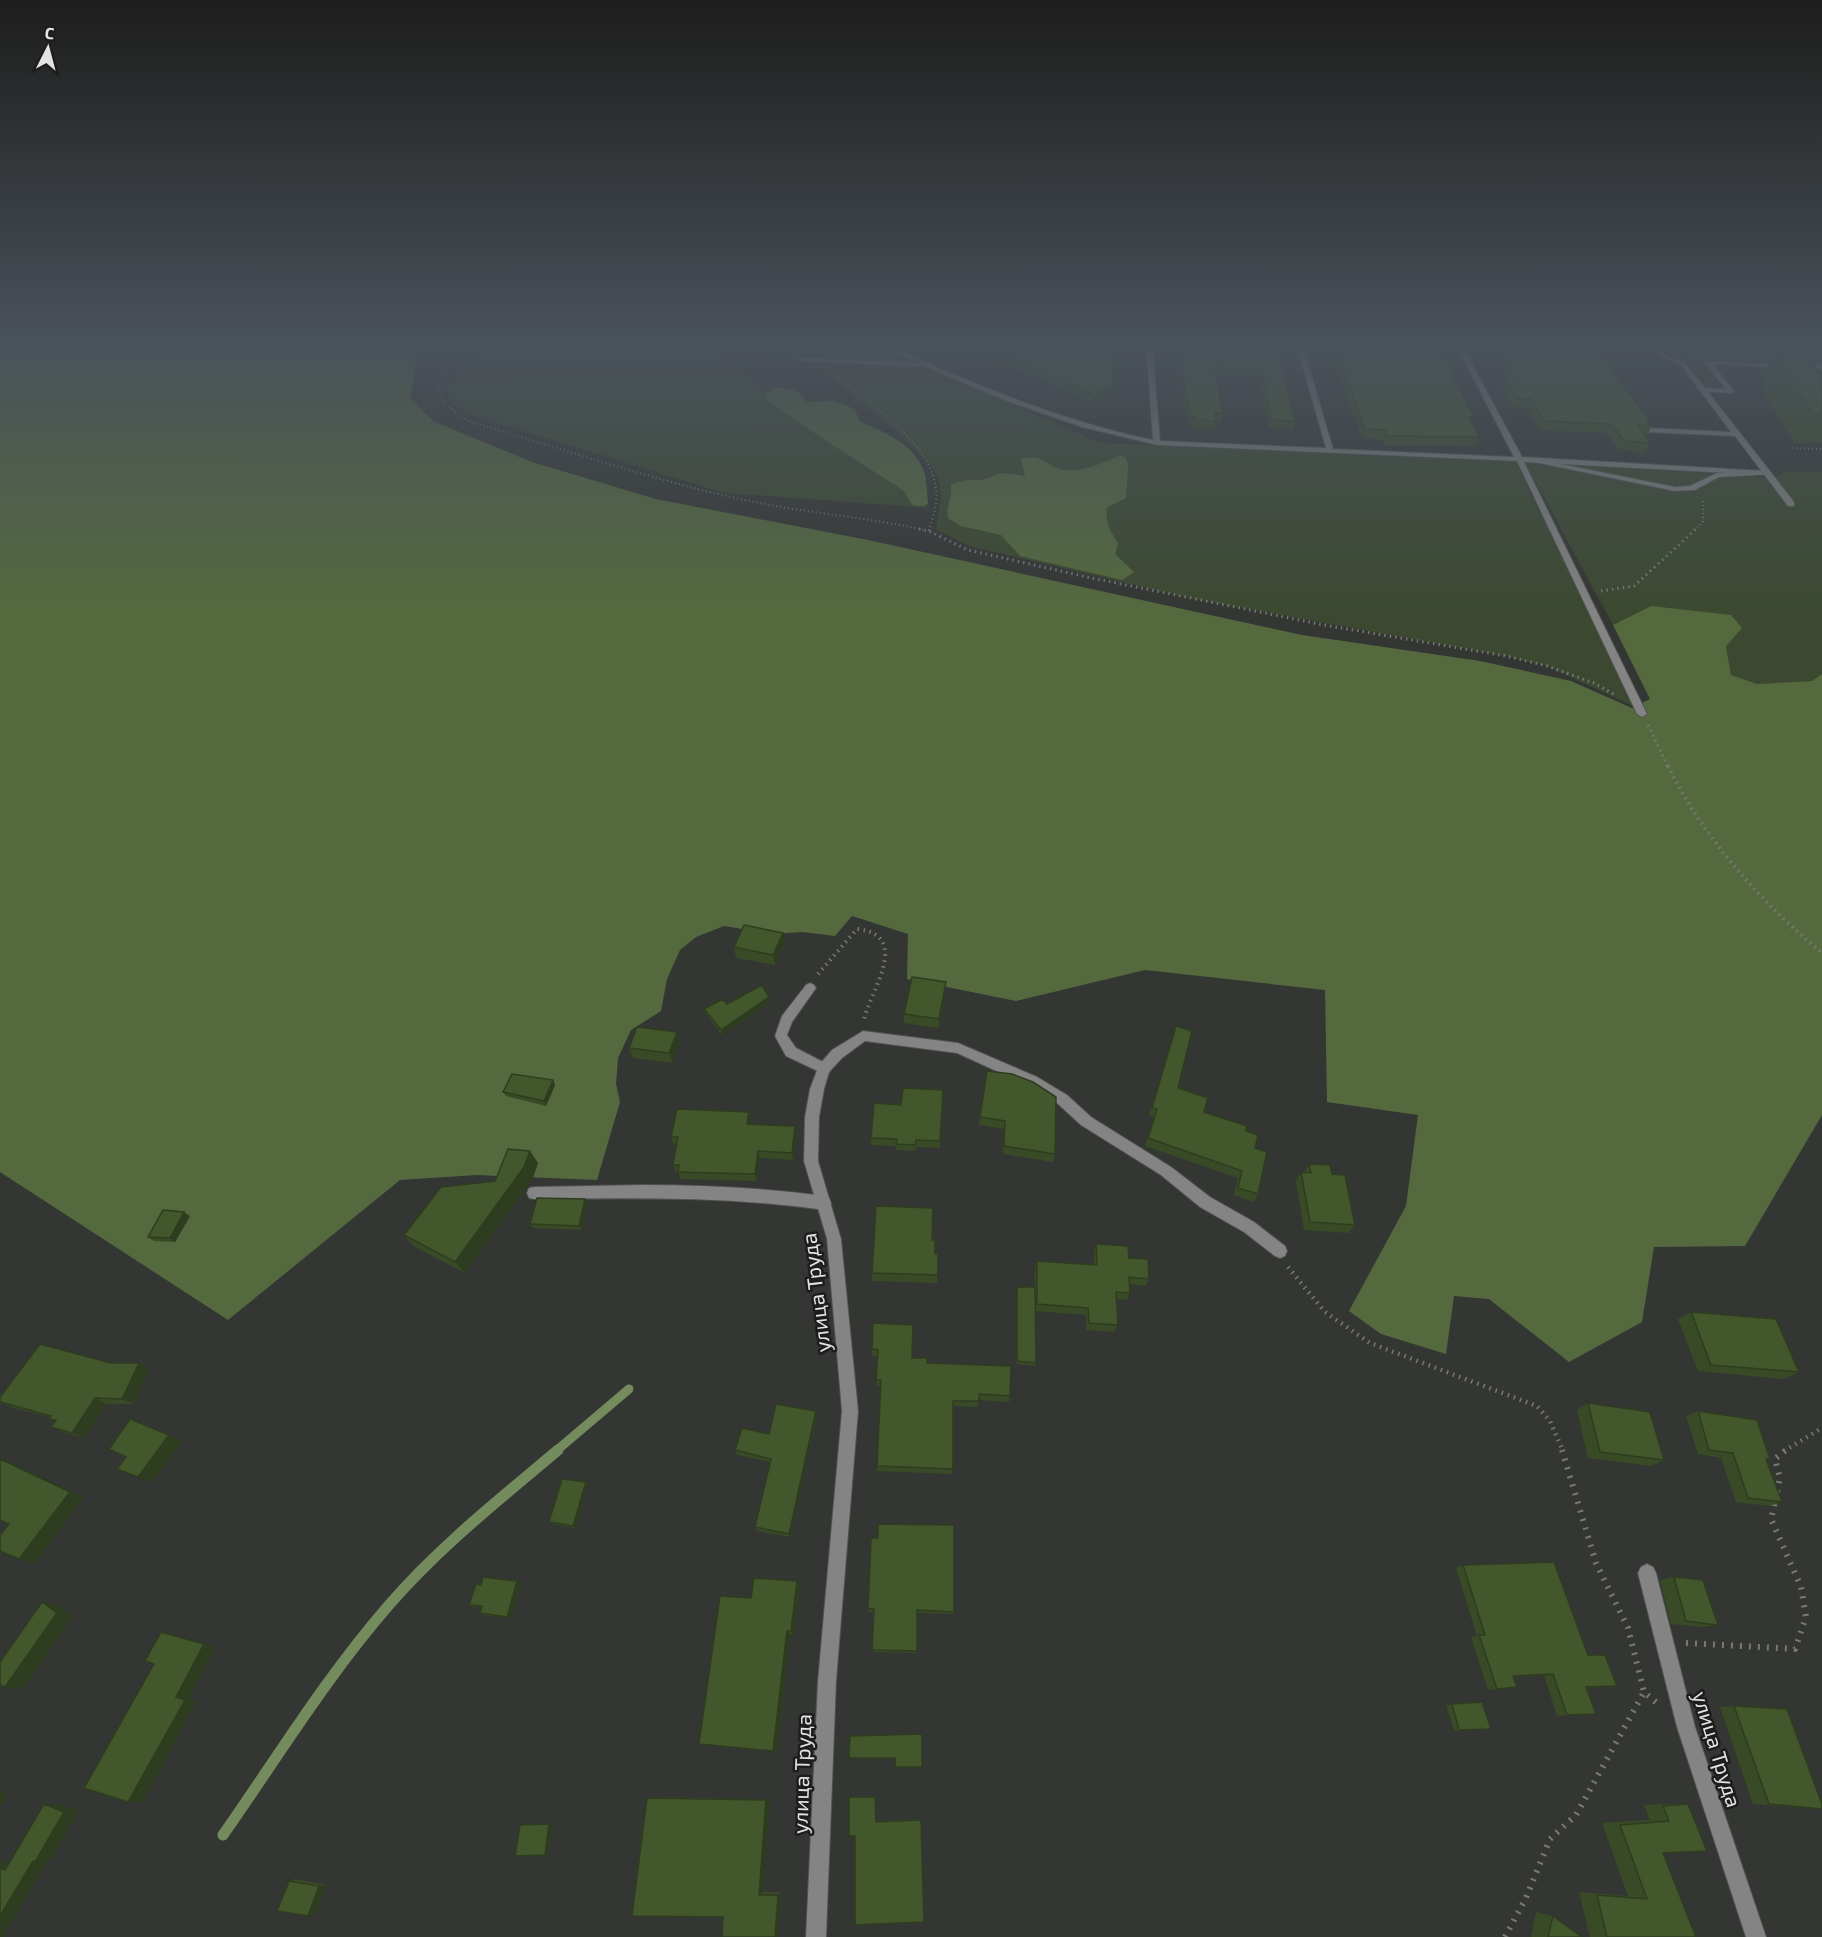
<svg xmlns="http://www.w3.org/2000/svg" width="1822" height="1937" font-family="'Exo 2',sans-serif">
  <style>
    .green { fill: #3c4930 }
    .forest { fill: #546a3e }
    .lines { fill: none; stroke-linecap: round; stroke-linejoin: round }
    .stream-far1 { stroke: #748b5d; stroke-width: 9 }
    .stream { stroke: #748b5d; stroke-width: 11 }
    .lane-casing { stroke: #50524f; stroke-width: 2 }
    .street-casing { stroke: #50524f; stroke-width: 2 }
    .path-far4 { stroke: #787977; stroke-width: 2; stroke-dasharray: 1 3; stroke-linecap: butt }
    .path-far3 { stroke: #787977; stroke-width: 3; stroke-dasharray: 1.5 4; stroke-linecap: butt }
    .path-far2 { stroke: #787977; stroke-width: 4; stroke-dasharray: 1.5 4.5; stroke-linecap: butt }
    .path-far1 { stroke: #787977; stroke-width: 4.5; stroke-dasharray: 1.5 5; stroke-linecap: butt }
    .path { stroke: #787977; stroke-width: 6; stroke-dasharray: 2 7; stroke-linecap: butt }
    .lane { fill: #838483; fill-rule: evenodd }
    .street { fill: #838483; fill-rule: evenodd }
    .wall { fill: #394b26 }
    .shaded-wall { fill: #2e3d1f }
    .building { fill: #42572c; stroke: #2e3d1f; stroke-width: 1.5 }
    .labels { text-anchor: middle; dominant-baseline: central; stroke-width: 5; stroke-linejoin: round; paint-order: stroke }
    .near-street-label { font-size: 21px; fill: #e3e3e2; stroke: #1c1d1c }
  </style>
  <rect width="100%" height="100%" fill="#343633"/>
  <path class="green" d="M489,343H703L930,508L724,493L478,417L452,404L446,388Z
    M756,343H876L1100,443L1516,462L1535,503L1584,594L1639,709L1547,666L1506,656L1194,599L969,546L936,529L941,497L940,484L934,470L915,448L816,364Z
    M1665,343H1686L1691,348L1822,354V364L1702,359L1718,379H1713L1718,386L1715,387C1703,382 1698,367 1689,359C1681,352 1672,352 1665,343Z
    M1525,462L1758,477H1777L1787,471L1822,472V674L1812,681L1757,684L1731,675L1726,646L1651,606L1613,625Z"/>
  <path class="forest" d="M0,343H429L417,356L410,398L433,421L532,462L656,499L868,540L1302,635L1480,661L1571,681L1632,708L1650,699L1613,625L1651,606L1731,615L1742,628L1726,646L1731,675L1757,684L1812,681L1822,674V1115L1745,1246L1654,1247L1642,1322L1569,1362L1489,1299L1454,1296L1446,1354L1381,1334L1349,1311L1406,1206L1418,1115L1327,1102L1325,990L1145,970L1016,1001L907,979L908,934L852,916L835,936L802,932L773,934L724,926L696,937L680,950L667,979L661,1011L631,1030L618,1058L616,1084L620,1102L597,1180L477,1175L400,1180L228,1320L0,1172Z
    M776,387C790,389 800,389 807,402L834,401L855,409L859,421C884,432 913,443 924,471C927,480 927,494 928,504L922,506L912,505L904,491L822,438L764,398L766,394Z
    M1120,455L1126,458L1128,465L1126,498L1106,508L1108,526L1118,544L1115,554L1134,572L1122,580L1020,556L1001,535L961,526L948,518C946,505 953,497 951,484L967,480H982L1002,473L1025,476L1021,459C1044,452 1048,469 1065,470C1084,472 1103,463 1120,455Z"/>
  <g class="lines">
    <path class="stream-far1" d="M556,1451L629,1389"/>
    <path class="stream" d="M223,1835C277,1758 327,1676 389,1605C439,1547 500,1499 558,1450"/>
    <defs>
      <path id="lane" d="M751,343H760L761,344L758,346Z
        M1456,343H1500L1509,345L1506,347L1459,345Z
        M1688,343L1822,348V352L1693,347Z
        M1659,353L1684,362L1705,388L1726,389L1705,363V361L1786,365L1787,366L1784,368L1712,364L1734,391L1731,393L1708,392L1794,502V506H1788L1735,436L1645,432L1644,430L1648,428L1731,432L1680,364L1659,355Z
        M798,358L927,363L930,365L927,367L800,361L798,360Z
        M1801,364L1822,365V369L1799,367L1798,366Z
        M1531,458L1675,487L1690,486L1717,473L1759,471L1763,473L1759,475L1719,477L1695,490L1675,491L1534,462H1531Z
        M810,983L814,985L816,988L792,1022L787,1035L796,1048L829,1065L830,1069L829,1073L824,1074L786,1056L775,1036L782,1016L806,985Z
        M643,1185C704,1185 764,1188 824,1196L829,1198L831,1203L829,1208L824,1210C728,1196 631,1198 534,1199L529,1198L527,1193L529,1188L534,1187Z"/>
      <path id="street" d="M875,343H883C971,383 1058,420 1153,440L1146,343H1152L1160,441L1326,448L1296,343H1302L1333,449L1514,457L1455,343H1461L1522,457L1766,471L1770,473L1766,475L1524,462L1647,714L1642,717L1637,714L1517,461L1157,445L1082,427L1012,403L944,375Z
        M1649,343H1655L1664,354L1663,355H1659Z
        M863,1031L958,1043L1037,1077L1067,1095L1091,1117L1171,1167L1210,1197L1254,1222L1285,1246L1287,1251L1285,1256L1280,1258L1275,1256L1244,1232L1200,1207L1161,1175L1081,1125L1057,1103L1027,1085L957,1053L865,1041L842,1058L829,1072L824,1089L819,1117L818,1161L841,1239L858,1411L836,1681L826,1937H806L818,1681L842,1411L827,1239L804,1161L805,1117L810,1089L819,1065L832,1050Z
        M1647,1564L1653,1567L1656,1573L1695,1727L1766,1937H1746L1677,1727L1638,1573L1641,1567Z"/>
    </defs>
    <use href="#lane" class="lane-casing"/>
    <use href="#street" class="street-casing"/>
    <path class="path-far4" d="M466,343L443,371L438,388L445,404L468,421C560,448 651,480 745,500C805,513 866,517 925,530
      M770,348L788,355
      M833,374C867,401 931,442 936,489C938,503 933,517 929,530
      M1792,448L1822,449
      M1694,530L1703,522V498"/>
    <path class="path-far3" d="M919,529L929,531L968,550L1087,577L1324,625L1506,656L1547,666L1594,683L1615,695
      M929,531L930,529
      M1601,591L1634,586L1696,529
      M1648,725L1668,767"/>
    <path class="path-far2" d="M1668,766C1704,839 1760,901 1822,953
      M818,974L857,929C913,935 869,993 864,1020"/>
    <path class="path-far1" d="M1288,1267L1325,1312L1370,1343L1537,1406L1550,1421L1563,1451
      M1784,1451L1822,1428"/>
    <path class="path" d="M1562,1450L1596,1563L1628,1628L1644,1692L1658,1704
      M1777,1492L1780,1478L1775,1459L1786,1450
      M1686,1643L1795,1649L1806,1617L1801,1587L1771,1519L1775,1502
      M1505,1937L1526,1898L1550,1839L1576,1815L1644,1692"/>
    <use href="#lane" class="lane"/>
    <use href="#street" class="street"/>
  </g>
  <path class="wall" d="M942,343H1095L1113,381L1116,391L1092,403L1008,365L1000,368Z
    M1175,343H1275L1295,421L1293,430L1270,428L1258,377L1216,376L1223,413L1221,422H1216L1215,430L1193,428V425L1189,424L1186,407H1184L1180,369Z
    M1328,343H1437L1474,417L1471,422L1479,437L1475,446L1384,445L1382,440L1362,438Z
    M1491,343H1584L1583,344L1648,424L1652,426L1647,435H1645L1650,443L1645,452L1619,450L1607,433L1539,430L1527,408L1513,407L1502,386L1506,377L1489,349Z
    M1780,348L1822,375V443H1794L1761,389L1765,381L1763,376Z
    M785,943L775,965L736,958L734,947Z
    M945,991L939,1028L904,1023V1014Z
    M770,1002L722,1035L706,1014L704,1009L727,1004Z
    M1176,1026L1178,1088L1204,1112L1246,1131L1255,1148L1258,1194L1254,1202L1234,1195L1238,1178L1145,1146L1154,1117L1149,1115Z
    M680,1041L673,1063L633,1058L629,1048Z
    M987,1071L1055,1154L1053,1162L1003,1154L1004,1129L979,1125Z
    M553,1080L555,1085L546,1106L506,1096L503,1092Z
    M943,1090L940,1148L916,1147L915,1151L896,1150V1146L871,1145V1138L901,1105Z
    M749,1112L751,1119L750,1124L797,1134L793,1160L760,1158L757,1181L681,1179L678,1172H676L673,1165L677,1145H674L671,1137Z
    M538,1163L532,1180L465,1273L415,1247L404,1235L495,1181Z
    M1309,1164L1332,1174L1355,1225L1349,1233L1304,1230L1296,1181L1301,1172L1304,1173Z
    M585,1199L588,1203L582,1230L533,1228L530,1224Z
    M190,1216L175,1242L154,1241L148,1237Z
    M932,1240L935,1254H938L937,1283L872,1281V1273Z
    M1096,1244L1129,1258L1149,1279L1146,1286L1130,1284V1293L1127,1300L1116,1299L1118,1325L1114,1332L1086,1330V1315L1035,1311L1036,1363L1035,1366L1016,1364L1017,1287L1035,1294V1268L1037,1261L1094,1265V1251Z
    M1691,1312L1799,1372L1784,1379L1698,1371L1678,1319Z
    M873,1323L912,1358L1010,1396L1009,1402L979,1400L978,1407L953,1406L952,1474L877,1471V1466L881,1386H877L876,1380L878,1356H872V1349Z
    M111,1363L149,1369L134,1404H107L84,1438L63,1432L51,1427L55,1421L49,1419L50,1417L10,1407L0,1402Z
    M1588,1403L1664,1460L1651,1466L1588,1458L1577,1410Z
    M1698,1411L1770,1459L1767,1460L1782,1502L1769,1506L1736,1502L1721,1458L1698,1454L1686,1416Z
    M817,1416L791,1537L757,1531L755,1527L770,1462L737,1455L735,1450L769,1434Z
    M586,1482L588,1484L576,1528L553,1524L549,1522Z
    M1463,1565L1588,1655L1617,1686L1587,1688L1596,1714L1557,1716L1544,1675L1513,1677L1517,1687L1488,1690L1471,1637L1477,1636L1456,1568Z
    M1674,1577L1718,1625L1703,1627L1671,1624L1660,1580Z
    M797,1581L800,1585L794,1635L790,1634L777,1751L699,1744Z
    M521,1583L511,1618L484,1615L480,1613L482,1607H473L469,1605L481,1585Z
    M868,1609L954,1612L953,1614L917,1613V1653L873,1652L874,1612H869Z
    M1482,1702L1491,1729L1454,1731L1446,1705Z
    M1734,1706L1822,1809L1753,1804L1720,1707Z
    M876,1796V1821L921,1819L924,1922L855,1836L849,1797Z
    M654,1797L770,1799L763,1892H781L778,1937L723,1917L647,1798Z
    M1669,1804H1688L1663,1853L1696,1937H1590L1579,1892L1628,1896L1602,1823L1650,1820L1644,1805Z
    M295,1879L326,1885L315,1915L289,1881Z
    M1536,1912L1553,1916L1582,1937H1531Z"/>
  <path class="shaded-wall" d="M1008,357V365L1000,368V360Z
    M1118,383L1116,391L1092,403L1094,395Z
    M783,933L785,943L775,965L773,955Z
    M946,982L945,991L939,1028V1019Z
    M769,997L770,1002L722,1035L721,1030Z
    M677,1032L680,1041L673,1063L669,1053Z
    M553,1080L555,1085L546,1106L544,1101Z
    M749,1112L751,1119L749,1131L747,1124Z
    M795,1126L797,1134L793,1160L792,1153Z
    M530,1151L538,1163L532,1180L465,1273L455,1262Z
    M758,1151L760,1158L757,1181L755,1174Z
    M585,1199L588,1203L582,1230L579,1226Z
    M184,1212L190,1216L175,1242L170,1238Z
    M139,1363L149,1369L134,1404L122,1399Z
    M95,1398L107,1404L84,1438L72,1433Z
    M816,1411L817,1416L791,1537L789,1534Z
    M169,1435L182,1441L152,1483L138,1477Z
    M0,1458L84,1497L35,1563L19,1559Z
    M586,1482L588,1484L576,1528L573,1526Z
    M517,1581L521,1583L511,1618L507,1617Z
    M797,1581L800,1585L794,1635L791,1631Z
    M42,1602L58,1605L73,1616L23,1689L5,1687Z
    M787,1631L790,1634L777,1751H773Z
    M161,1632L174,1635L216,1647L189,1698L197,1701L143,1802H128L176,1697Z
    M0,1789L8,1794L0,1807Z
    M770,1799L763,1892L759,1895L766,1800Z
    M44,1804H59L79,1811L51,1860H48L3,1937H0V1916L33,1861Z
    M553,1823L548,1854L545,1855L549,1824Z
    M0,1860L21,1869L5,1870L0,1868Z
    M326,1885L315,1915L308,1916L319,1886Z
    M781,1892L778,1937H775L778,1895Z"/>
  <path class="building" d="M960,343H1095L1113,350V381L1118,383L1094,395L1008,357L1000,360Z
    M1178,343H1275L1295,421L1272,420L1260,369L1215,367L1223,413H1215L1216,421L1195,420L1194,416H1190L1188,399L1186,398L1181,361Z
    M1334,343H1437L1474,417H1469L1479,437L1387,436L1385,430L1365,429Z
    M1494,343H1558L1593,344L1648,419V424L1652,426L1638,425L1650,443L1624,441L1612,424L1543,421L1531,399L1517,398L1505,377L1515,378Z
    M1780,348L1802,350L1822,375V414L1813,413L1778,361H1788Z
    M744,925L783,933L773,955L734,947Z
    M912,977L946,982L939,1019L904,1014Z
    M762,985L769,997L721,1030L704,1009L723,999L727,1004Z
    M1176,1026L1192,1031L1178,1088L1208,1098L1204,1112L1247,1126L1246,1131L1258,1135L1255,1148L1267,1152L1258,1194L1238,1188L1242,1171L1148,1138L1157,1109L1152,1108Z
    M637,1027L677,1032L669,1053L629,1048Z
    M987,1071L1012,1074L1033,1082L1056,1097L1055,1154L1004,1146L1005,1121L980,1117Z
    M512,1074L553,1080L544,1101L503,1092Z
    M903,1088L943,1090L940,1141L916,1140L915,1145L896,1144L897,1139L871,1138L874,1103L901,1105Z
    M677,1109L749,1112L747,1124L795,1126L792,1153L758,1151L755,1174L678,1172L679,1165H673L678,1137H671Z
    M508,1149L530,1151L524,1167L455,1262L404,1235L441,1187L495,1181Z
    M1309,1164L1330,1165L1332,1174L1345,1175L1355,1225L1310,1222L1301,1172L1311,1173Z
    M537,1198L585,1199L579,1226L530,1224Z
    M876,1206L933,1208L932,1240H935V1254H938V1275L872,1273Z
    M163,1210L184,1212L170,1238L148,1237Z
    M1096,1244L1128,1246L1129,1258L1148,1259L1149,1279L1129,1277L1130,1293L1116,1292L1118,1325L1089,1323L1088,1308L1037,1304V1261L1097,1265Z
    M1017,1287H1035L1036,1363L1017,1361Z
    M1691,1312L1776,1319L1799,1372L1711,1365Z
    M873,1323L913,1325L912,1358H927V1363L1011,1366L1010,1396L979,1394V1401H953V1469L877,1466L881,1380H876L878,1350L872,1349Z
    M40,1344L111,1363H139L122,1399L95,1398L72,1433L51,1427L56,1420L49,1419L51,1416L0,1402V1397Z
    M1588,1403L1650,1412L1664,1460L1600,1452Z
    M776,1404L816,1411L789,1534L755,1527L771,1459L735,1450L742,1428L769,1434Z
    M1698,1411L1757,1420L1770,1459H1766L1782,1502L1748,1498L1733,1453L1709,1450Z
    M130,1419L169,1435L138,1477L117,1469L126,1457L109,1449Z
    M0,1459L70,1492L19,1559L0,1551V1535L9,1524L0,1520Z
    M562,1479L586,1482L573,1526L549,1522Z
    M878,1524L954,1525V1612L917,1610V1651L872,1650L874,1609H868L871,1538H878Z
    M1554,1562L1588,1655H1605L1617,1686L1586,1687L1596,1714L1567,1715L1553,1674L1513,1676L1517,1687L1497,1689L1479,1635H1485L1463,1565Z
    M483,1577L517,1581L507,1617L480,1613L482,1606L469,1605L476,1584L481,1585Z
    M1674,1577L1703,1580L1718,1625L1686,1621Z
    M754,1578L797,1581L791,1631H787L773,1751L699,1744L720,1596L751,1598Z
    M42,1602L57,1613L5,1687L0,1685V1662Z
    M161,1632L204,1644L176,1697L185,1700L128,1802L84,1788L154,1664L145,1661Z
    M1482,1702L1491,1729L1459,1730L1452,1704Z
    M1734,1706L1787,1709L1822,1804V1809L1769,1804Z
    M922,1734V1767H895V1758H849L850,1736Z
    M849,1797H875L876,1822L921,1820L924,1922L855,1925V1836H849Z
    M647,1798L766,1800L759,1895H778L775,1937H722L723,1917L632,1916Z
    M44,1804L64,1812L35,1862L33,1861L0,1916V1868L5,1870Z
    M1688,1804L1707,1851L1663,1853L1696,1937H1607L1597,1895L1647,1899L1620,1825L1669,1821L1663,1806Z
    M549,1824L545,1855L515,1856L520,1825Z
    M289,1881L319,1886L308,1916L277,1911Z
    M1553,1916L1582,1937H1548Z"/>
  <linearGradient id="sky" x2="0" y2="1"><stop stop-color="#1d1e1c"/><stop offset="0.56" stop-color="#4a525b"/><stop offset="1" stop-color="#4a525b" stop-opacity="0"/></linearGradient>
  <rect width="1822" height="614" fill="url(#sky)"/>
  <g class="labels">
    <g class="near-street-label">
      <text transform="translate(815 1293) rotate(-97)">улица Труда</text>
      <text transform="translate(1718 1749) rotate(73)">улица Труда</text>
      <text transform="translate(801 1774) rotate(-88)">улица Труда</text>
    </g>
  </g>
  <g transform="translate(48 48) rotate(6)" stroke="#1c1d1c" stroke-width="4.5" paint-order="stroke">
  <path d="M0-4.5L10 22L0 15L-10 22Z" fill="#e3e3e2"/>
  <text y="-9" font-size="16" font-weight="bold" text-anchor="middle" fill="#e3e3e2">С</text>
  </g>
</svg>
